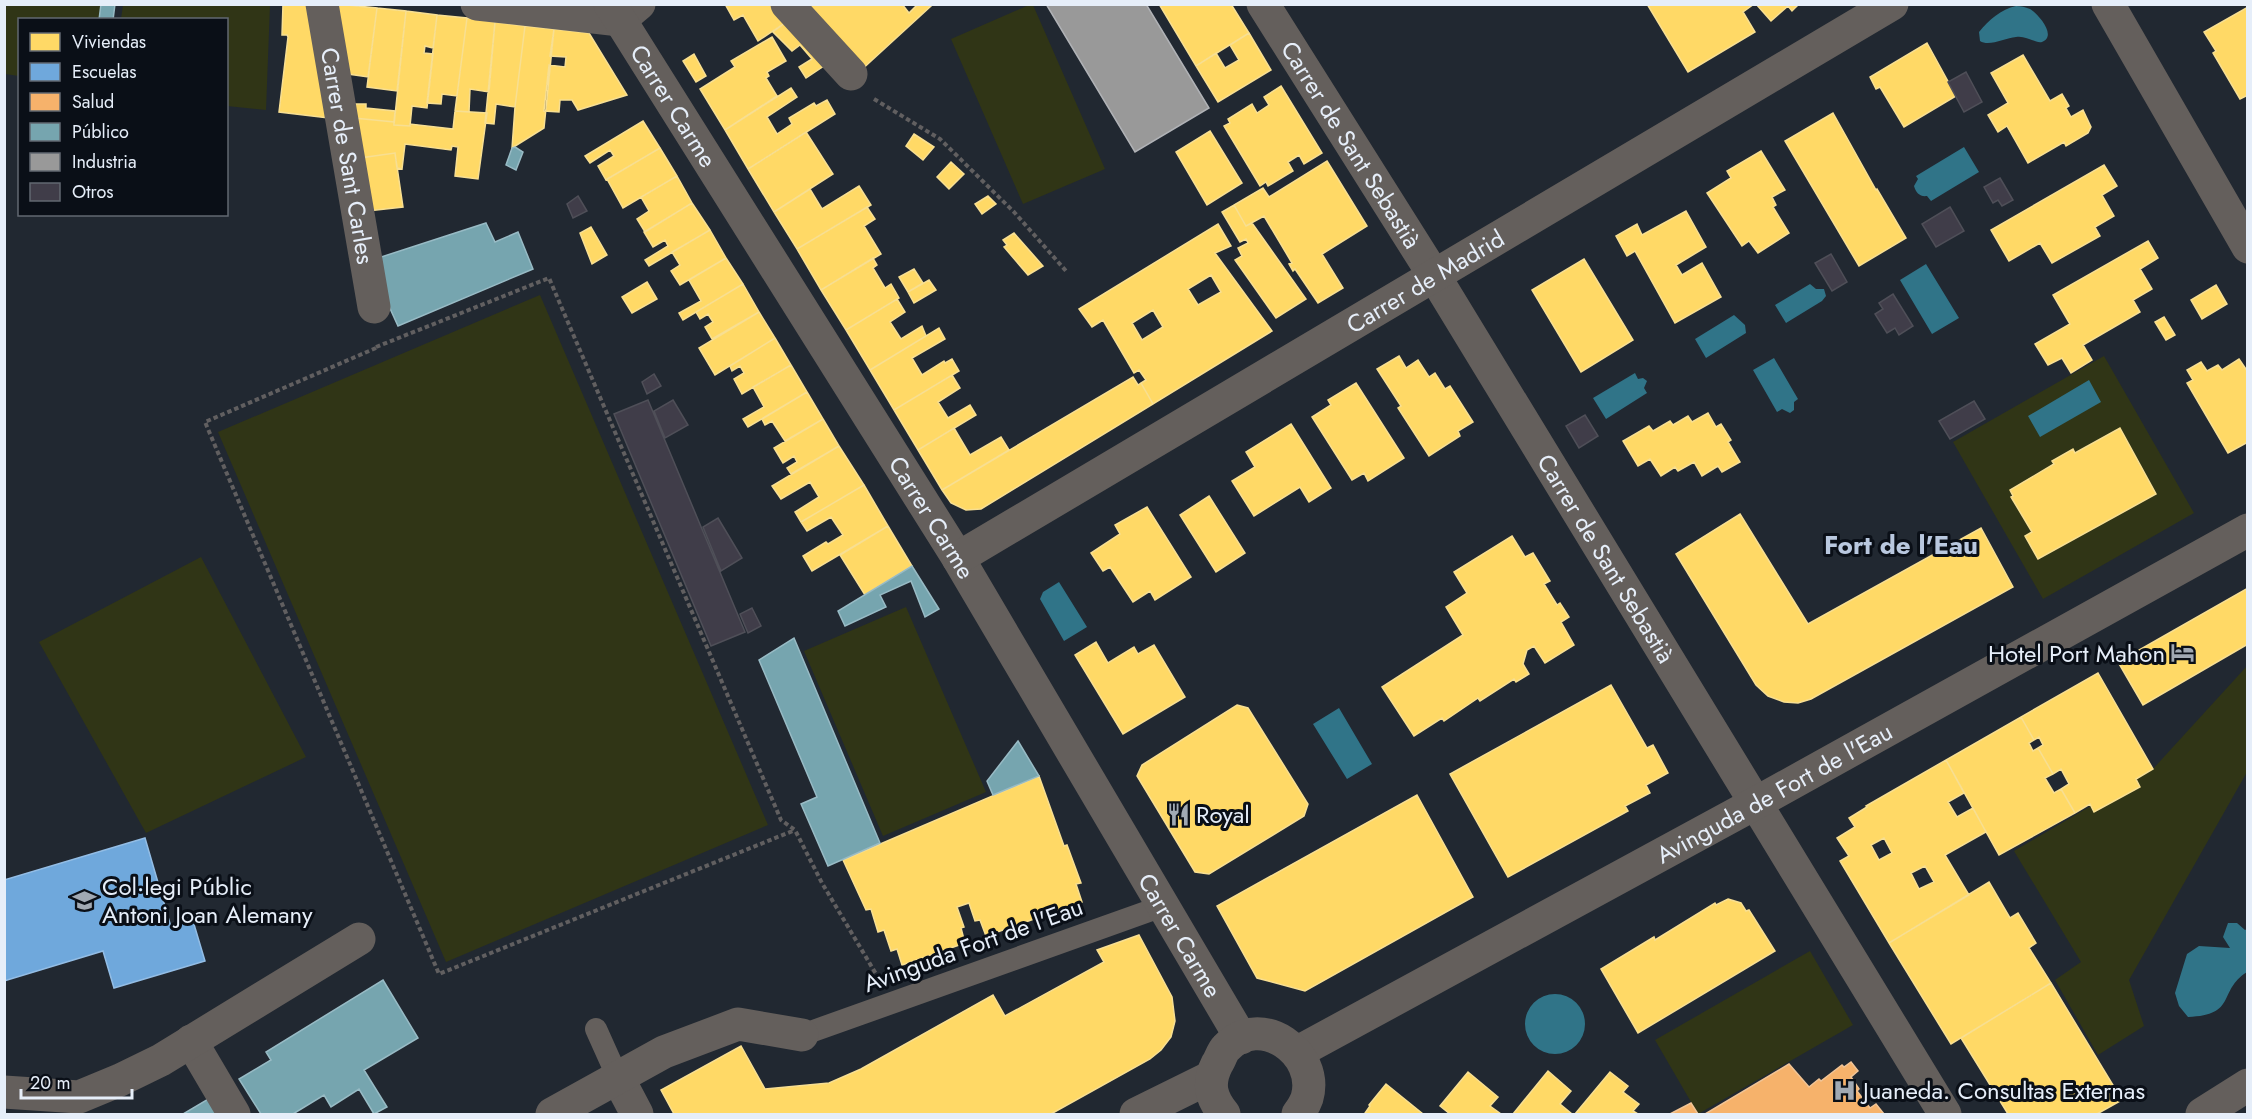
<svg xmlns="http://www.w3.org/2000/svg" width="2252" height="1119" font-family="Jost,sans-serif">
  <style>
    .green { fill: #303516 }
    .water { fill: #307488 }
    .homes { fill: #ffd966; stroke: #f8df92; stroke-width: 1.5; fill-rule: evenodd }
    .schools { fill: #6fa8dc; stroke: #93bde5; stroke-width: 1.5 }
    .health { fill: #f6b26b; stroke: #f1c496; stroke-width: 1.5 }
    .public { fill: #76a5af; stroke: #98bbc5; stroke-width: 1.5 }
    .industry { fill: #999; stroke: #b0b2b6; stroke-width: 1.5 }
    .building { fill: #403d49; stroke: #4f4f58; stroke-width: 1.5 }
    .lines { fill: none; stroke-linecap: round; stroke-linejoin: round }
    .path { stroke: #615f60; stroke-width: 4; stroke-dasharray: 4.5 3; stroke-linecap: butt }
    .lane { stroke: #645f5c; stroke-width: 22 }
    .street { stroke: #645f5c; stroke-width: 33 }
    .labels { text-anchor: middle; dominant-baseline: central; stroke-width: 6; stroke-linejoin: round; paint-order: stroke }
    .street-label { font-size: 24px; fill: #e6eef9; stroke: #0a0f17 }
    .poi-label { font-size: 24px; fill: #e6eef9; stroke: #0a0f17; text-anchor: start }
    .neighbourhood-label { font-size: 26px; font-weight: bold; fill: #b9c8df; stroke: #0a0f17 }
  </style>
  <rect width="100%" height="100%" fill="#212831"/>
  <path class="green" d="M5,5H112L110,19L20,20L19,76L5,74Z
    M123,5H270L266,110L227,106L226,20L121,19Z
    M1029,5H1033L1105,169L1023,204L951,39Z
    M540,295L768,825L446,962L218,432Z
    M2104,356L2194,513L2043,599L1953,442Z
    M201,557L306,757L146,833L39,642Z
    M906,607L986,792L883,836L804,651Z
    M2247,666V772L2129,980L2144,1026L2098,1055L2055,980L2081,962L2014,851L2152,770Z
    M1810,951L1853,1025L1698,1114L1655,1040Z"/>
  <path class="water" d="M2016,6C2021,6 2025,7 2030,9C2037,13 2058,36 2042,42C2036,44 2026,35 2016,37C2005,38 1989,47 1980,41L1979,32C1989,20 2001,9 2016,6Z
    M1964,147L1979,172L1931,201L1927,196C1920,197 1916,193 1914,186L1918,179L1916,176Z
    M1926,264L1959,318L1932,334L1900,280Z
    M1810,284L1816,289H1824L1826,296L1822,301L1786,323L1775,305Z
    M1734,315L1745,325L1746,333L1706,358L1695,339Z
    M1774,358L1798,399L1794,402V410L1790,413L1782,409L1777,412L1753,370Z
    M1635,373L1638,379L1643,378L1647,381L1644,388L1647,393L1606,419L1593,398Z
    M2089,380L2101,402L2040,437L2028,416Z
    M1059,582L1087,627L1064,641L1040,599L1043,592Z
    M1339,708L1372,764L1347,779L1313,724Z
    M2228,923H2237L2245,930L2247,929V972C2217,991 2238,1015 2188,1017L2179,1006L2175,993L2187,954L2199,946L2230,948L2223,937Z
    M1525 1024a30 30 0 1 1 60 0a30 30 0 1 1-60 0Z"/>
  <path class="homes" d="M283,4H311L328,118L279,112L288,37L287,35H282Z
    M337,4L377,8L368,77L348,74Z
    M725,4H776L789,20L758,41L743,15L734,20Z
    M795,4H902L909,13L918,4L931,6L858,73Z
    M1159,4H1231L1249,33L1196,66Z
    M1647,4H1754L1743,12L1755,32L1688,72Z
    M1756,4H1799L1792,11L1788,6L1771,21Z
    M2248,7V95L2240,99L2213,53L2216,51L2204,32Z
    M377,8L406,11L397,91L367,87Z
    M406,11L437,15L433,48L425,46L424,53L433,54L427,108L412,106L410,126L394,125Z
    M437,15L467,18L457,96L442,94L441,104L427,103Z
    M467,18L495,22L489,92L470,89L469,112L455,111Z
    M789,20L830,62L806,78L799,67L812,59L800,45L792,51L773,32Z
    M495,22L525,26L515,107L496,104L494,124L485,123Z
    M525,26L554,29L544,128L512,148L515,107Z
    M554,29L589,33L627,95L578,110L572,100H560L559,112L544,111L549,65L565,67L566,57L550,56Z
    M1249,33L1271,70L1218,102L1196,66L1216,53L1225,68L1239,60L1230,45Z
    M772,37L786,61L767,72L769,76L766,78L777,96L725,130L700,89L735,67L731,61Z
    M1927,43L1956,96L1904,127L1880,87L1876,89L1870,77Z
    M694,54L706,76L696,82L683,61Z
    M2023,55L2050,101L2062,94L2069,106L2066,108L2071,117L2083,110L2091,127L2088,133L2066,146L2064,142L2028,163L2007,126L1998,132L1988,115L2008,103L1991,73Z
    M1281,86L1322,153L1304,164L1299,155L1288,162L1293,171L1268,186L1266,182L1260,186L1224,126L1230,123L1228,119L1252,104L1257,113L1269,105L1264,97Z
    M791,88L797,97L767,117L777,134L792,124L789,118L814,103L816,106L827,100L835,114L748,169L725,130Z
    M352,104H366V108L395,111L394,122L354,118Z
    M455,111L487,113L478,179L455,176L458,147L452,146L451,150L405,144L402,169L397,168L395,153L360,158L354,118L394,122V125L410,126V124L453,129Z
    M1833,113L1876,190L1877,189L1906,238L1859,266L1785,141Z
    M643,121L660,148L606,180L598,166L614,156L610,150L590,163L585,156Z
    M1210,131L1242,183L1207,205L1176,152Z
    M806,132L833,174L774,212L748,169Z
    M914,134L934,147L923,160L906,146Z
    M660,148L677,176L623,208L607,179Z
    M1761,151L1785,190L1772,197L1776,205L1773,207L1789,233L1758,253L1749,241L1742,246L1707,193L1731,178L1727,171Z
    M395,153L403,207L368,211L360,158Z
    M1327,161L1367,226L1322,254L1343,288L1318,303L1295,269L1293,271L1289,264L1292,263L1264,216L1246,226L1234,205L1263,188L1269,197Z
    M951,162L964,174L949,189L937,177Z
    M2104,165L2117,186L2102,195L2114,216L2095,227L2100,236L2052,263L2040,243L2009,261L1991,230Z
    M677,176L692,203L645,232L637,219L649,211L641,197Z
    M859,186L871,205L797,249L774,212L810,189L822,209Z
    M988,196L996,204L982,214L975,204Z
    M692,203L710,230L649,266L645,260L668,246L665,240L653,247L644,232Z
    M1234,205L1246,226L1252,223L1306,299L1276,318L1235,260L1242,256L1238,248L1248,243L1246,239L1240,242L1222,212Z
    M867,207L875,219L864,226L881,254L821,290L797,249Z
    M1686,211L1706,247L1676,265L1682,275L1702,263L1721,297L1675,323L1635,251L1627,256L1616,236L1637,224L1642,235Z
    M1218,224L1231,246L1215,253L1272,331L1153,404L1141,383L1146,380L1139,370L1134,373L1103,320L1092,327L1079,309ZM1211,275L1221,292L1198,305L1188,289ZM1153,310L1163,327L1142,340L1132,323Z
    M591,227L607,255L592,264L580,233Z
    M710,230L726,258L680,285L671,271L680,265L672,252Z
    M1014,233L1043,266L1028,275L1004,247L1007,245L1003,240Z
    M2148,241L2158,258L2140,269L2152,289L2133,300L2140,312L2083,345L2092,360L2071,373L2062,358L2048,365L2035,344L2070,324L2053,295Z
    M726,258L743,284L683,320L679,313L701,301L689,280Z
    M873,258L877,265L873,268L885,288L891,284L899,298L846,330L821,290Z
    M1584,259L1633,340L1581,372L1532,290Z
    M914,269L923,283L908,292L899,277Z
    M929,280L936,290L914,303L908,292Z
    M647,282L657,299L632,313L622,297Z
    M743,284L759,312L712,339L705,327L713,322L708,314L700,319L696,312Z
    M2216,285L2227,304L2202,319L2191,300Z
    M897,299L905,312L890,322L901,339L922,326L926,336L870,370L846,330Z
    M759,312L775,338L715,375L699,348Z
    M2164,317L2175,335L2166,340L2155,322Z
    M939,328L945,339L912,358L922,375L944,361L945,363L952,359L959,371L894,410L870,370Z
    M775,338L791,365L742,394L734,379L744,373L740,366L732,371L730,366Z
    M1399,356L1406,368L1418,360L1429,377L1435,373L1445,389L1450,386L1473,422L1458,431L1460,436L1429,456L1398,408L1401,406L1377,369Z
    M2239,359L2248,372V442L2228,453L2187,383L2193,380L2187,370L2201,362L2207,371L2218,365L2222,370Z
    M791,365L807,392L748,427L743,419L764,407L753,387Z
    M952,375L960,388L938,402L948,418L970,405L976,415L918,450L894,410Z
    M1133,377L1138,385L1141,383L1153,404L981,509L966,510L951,503L942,490Z
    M1356,383L1404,458L1368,481L1364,473L1352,480L1312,417L1331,405L1328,400Z
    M807,392L823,419L785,441L772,421L765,425L762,419Z
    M1708,413L1716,427L1721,424L1731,440L1728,442L1740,462L1722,472L1718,466L1702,476L1694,462L1678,471L1675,467L1661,476L1650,459L1638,466L1623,441L1649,426L1653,431L1670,421L1673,425L1688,416L1692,422Z
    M823,419L839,446L791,474L787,468L797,462L794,456L783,463L774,448Z
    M1291,424L1331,488L1309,502L1300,487L1254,516L1232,481L1255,467L1246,452Z
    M954,428L970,455L1001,437L1009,450L942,490L918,450Z
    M2120,428L2156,494L2038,559L2025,536L2032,532L2011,497L2013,496L2010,490L2054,464L2052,461L2073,449L2075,453Z
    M839,446L864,485L801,522L795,512L819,497L810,482L781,499L772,486Z
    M864,485L888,526L812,571L803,556L826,542L828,544L843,535L831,517L807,531L801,522Z
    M1209,496L1245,553L1216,572L1180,515Z
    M1147,507L1191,577L1155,600L1150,591L1133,602L1110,567L1103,571L1091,553L1120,534L1115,525Z
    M1740,514L1808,624L1981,528L2013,587L1811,699L1798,703L1784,702L1768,696L1756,685L1676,554Z
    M888,526L912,566L865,595L840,555Z
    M1512,536L1525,557L1533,553L1550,581L1544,584L1557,605L1560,603L1569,617L1561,622L1574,645L1545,663L1534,646L1527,650L1523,664L1529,674L1516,682L1514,679L1480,701L1478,698L1444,721L1442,718L1414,736L1382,687L1463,635L1446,607L1467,593L1454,572Z
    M2248,588V644L2143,705L2118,662Z
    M1096,642L1108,663L1134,647L1138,654L1154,645L1185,697L1123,734L1075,655Z
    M2098,673L2153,769L2136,779L2140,787L2094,812L2090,804L2075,813L2061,789L2069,784L2061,769L2053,774L2038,748L2043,745L2039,737L2034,740L2021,717Z
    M1611,685L1647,748L1653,745L1668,773L1646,785L1650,793L1625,806L1628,811L1508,877L1450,774Z
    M1237,705L1248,708L1308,804L1304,816L1209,874L1195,872L1137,776L1142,765Z
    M2021,717L2034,740L2029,743L2033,751L2038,748L2053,774L2045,778L2054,793L2061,789L2075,813L1999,855L1946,760Z
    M1946,760L1964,793L1948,802L1957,817L1973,808L1986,832L1945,855L1969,895L1889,943L1840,861L1849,856L1837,838L1855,827L1849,818L1867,807L1866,806ZM1884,838L1892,853L1879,860L1871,845ZM1925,866L1934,882L1919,889L1911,873Z
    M1039,776L1064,846L1067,845L1081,883L1076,884L1082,902L986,936L980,920L975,921L969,903L957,907L964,927L961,928L965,943L902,965L897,949L891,951L884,930L878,932L871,909L866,910L843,860Z
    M1417,795L1473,897L1305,991L1257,978L1217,906Z
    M1989,882L2010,918L2018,913L2036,943L2029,948L2051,983L1951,1044L1889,943Z
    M1728,899L1741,903L1746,911L1749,910L1775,951L1638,1033L1601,969L1654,937L1655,940L1715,903L1716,905Z
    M1139,935L1172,997L1175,1021L1171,1037L1161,1050L1150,1059L1051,1114H674L661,1090L741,1046L765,1089L829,1083L861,1069L993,995L1005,1016L1104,962L1097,950Z
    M2051,983L2122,1100L2097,1114H2008L1961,1038Z
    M1548,1071L1571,1091L1560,1104L1572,1114H1513Z
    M1468,1072L1498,1097L1490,1106L1501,1114H1450L1440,1106Z
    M1610,1072L1628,1086L1623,1092L1639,1104L1633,1111L1638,1114H1575Z
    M1386,1084L1423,1114H1368L1365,1113L1370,1106L1369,1105Z"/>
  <path class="schools" d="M145,838L171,927L193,921L205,961L114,988L103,951L4,981V880Z"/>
  <path class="health" d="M1851,1062L1858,1071L1851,1077L1859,1089L1857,1091L1870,1108L1876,1104L1884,1114H1705L1789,1064L1809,1087L1819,1079L1821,1081L1842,1065L1844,1067Z
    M1691,1103L1698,1114H1670Z"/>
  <path class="public" d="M101,4H115L113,20H99Z
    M515,147L523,152L516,170L506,165L512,148Z
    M486,223L495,242L518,232L533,269L398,326L378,282L375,259Z
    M912,566L939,609L925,617L911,581L880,595L886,607L845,626L838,611Z
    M794,638L880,843L828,866L801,804L817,797L759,660Z
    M1018,741L1039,776L993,795L987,781Z
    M383,980L418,1038L364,1070L387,1107L374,1114L359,1089L331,1107L324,1095L293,1114H261L239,1079L271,1060L266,1052Z
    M210,1098L220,1114H183Z"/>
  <path class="industry" d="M1046,4H1146L1209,108L1135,152Z"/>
  <path class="building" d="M1966,72L1982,102L1964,112L1948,82Z
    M2000,178L2013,200L2002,206L1998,200L1993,203L1984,187Z
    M578,196L587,211L573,218L567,204Z
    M1950,207L1964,231L1936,247L1922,224Z
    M1831,254L1847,282L1832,291L1815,263Z
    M1893,294L1913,326L1899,335L1895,328L1887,333L1875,314L1883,309L1879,303Z
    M654,374L661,386L647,394L642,382Z
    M648,400L745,632L711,646L614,414Z
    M673,400L688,425L665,438L654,411Z
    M1974,401L1985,419L1950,439L1939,421Z
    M1585,415L1598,436L1579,448L1566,426Z
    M718,518L742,558L721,571L703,527Z
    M752,608L761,626L748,633L740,614Z"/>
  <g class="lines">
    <path class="path" d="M874,99L940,139L1014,212L1066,271
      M376,347L549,278L781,820L795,830L822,883L876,974
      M376,348L205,422L439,974L795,830"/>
    <path class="lane" d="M596,1029L618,1078
      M802,1035L1163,906"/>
    <g class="street">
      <path id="s1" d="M322,4L374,307"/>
      <path d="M477,4L620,20L639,4"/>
      <path id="s2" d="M610,4L958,558L1241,1038"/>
      <path d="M787,4L851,74"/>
      <path id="s3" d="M1263,4L1435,277L1945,1114"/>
      <path d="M2108,4L2248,247"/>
      <path id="s4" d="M958,558L1892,4"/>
      <path d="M191,1041L234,1114"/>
      <path id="s5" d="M1298,1052L1756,803L2248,530"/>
      <path d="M618,1078L637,1114"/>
      <path d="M4,1092L79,1097L120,1080L161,1060L359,939"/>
      <path d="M552,1114L664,1052L738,1024L802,1035"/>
      <path d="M1136,1114L1211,1077"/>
      <path d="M1224,1114C1211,1098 1207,1084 1217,1064C1220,1060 1222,1052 1226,1048C1260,1011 1320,1053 1307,1098C1305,1104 1301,1110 1298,1114"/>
      <path d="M2202,1114L2248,1085"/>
    </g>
  </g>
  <defs>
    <symbol id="hotel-bare" viewBox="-9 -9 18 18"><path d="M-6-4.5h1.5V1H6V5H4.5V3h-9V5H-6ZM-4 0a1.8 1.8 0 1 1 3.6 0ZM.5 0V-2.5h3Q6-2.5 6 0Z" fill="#a1a9b3" stroke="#0a0f17" stroke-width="2.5" paint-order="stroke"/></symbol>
    <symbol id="restaurant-bare" viewBox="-9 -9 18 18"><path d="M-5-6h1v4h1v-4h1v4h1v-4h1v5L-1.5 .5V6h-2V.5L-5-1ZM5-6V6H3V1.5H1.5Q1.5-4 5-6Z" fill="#a1a9b3" stroke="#0a0f17" stroke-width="2.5" paint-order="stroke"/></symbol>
    <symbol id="school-bare" viewBox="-9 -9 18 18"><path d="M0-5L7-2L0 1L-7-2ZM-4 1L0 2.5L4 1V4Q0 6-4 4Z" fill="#a1a9b3" stroke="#0a0f17" stroke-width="2.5" paint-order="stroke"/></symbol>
    <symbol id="hospital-bare" viewBox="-9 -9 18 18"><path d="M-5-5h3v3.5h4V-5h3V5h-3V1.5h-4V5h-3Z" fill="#a1a9b3" stroke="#0a0f17" stroke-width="2.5" paint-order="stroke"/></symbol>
  </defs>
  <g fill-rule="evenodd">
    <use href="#hotel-bare" x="2166" y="636" width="33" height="33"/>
    <use href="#restaurant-bare" x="1162" y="798" width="33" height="33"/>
    <use href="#school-bare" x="68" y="884" width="33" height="33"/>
    <use href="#hospital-bare" x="1828" y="1074" width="33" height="33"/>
  </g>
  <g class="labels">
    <g class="street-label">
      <text stroke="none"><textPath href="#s2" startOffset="120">Carrer Carme</textPath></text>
      <text stroke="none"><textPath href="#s3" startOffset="166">Carrer de Sant Sebastià</textPath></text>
      <text stroke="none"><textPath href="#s1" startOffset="154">Carrer de Sant Carles</textPath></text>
      <text stroke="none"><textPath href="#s4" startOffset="543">Carrer de Madrid</textPath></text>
      <text stroke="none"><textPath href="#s2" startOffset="606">Carrer Carme</textPath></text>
      <text stroke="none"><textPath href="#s3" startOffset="652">Carrer de Sant Sebastià</textPath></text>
      <text stroke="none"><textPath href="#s5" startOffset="542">Avinguda de Fort de l'Eau</textPath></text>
      <text stroke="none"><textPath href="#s2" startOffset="1092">Carrer Carme</textPath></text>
      <text transform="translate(973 945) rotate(-20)">Avinguda Fort de l'Eau</text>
    </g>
    <g class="poi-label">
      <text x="2165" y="653" text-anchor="end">Hotel Port Mahon</text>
      <text x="1196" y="814">Royal</text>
      <text x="102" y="886">Col·legi Públic<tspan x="102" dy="28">Antoni Joan Alemany</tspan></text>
      <text x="1863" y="1090">Juaneda. Consultas Externas</text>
    </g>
    <g class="neighbourhood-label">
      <text x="1901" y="545">Fort de l'Eau</text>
    </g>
  </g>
  <rect width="2252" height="1119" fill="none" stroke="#e6eef9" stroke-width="12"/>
  <rect x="18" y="18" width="210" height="198" fill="#0a0f17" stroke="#626871" stroke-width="1.5"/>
  <rect x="30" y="33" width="30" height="18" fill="#ffd966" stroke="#626871" stroke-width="1.5"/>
  <text x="72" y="48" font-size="18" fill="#e6eef9">Viviendas</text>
  <rect x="30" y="63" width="30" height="18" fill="#6fa8dc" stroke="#626871" stroke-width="1.5"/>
  <text x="72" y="78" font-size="18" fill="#e6eef9">Escuelas</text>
  <rect x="30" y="93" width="30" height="18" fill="#f6b26b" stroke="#626871" stroke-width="1.5"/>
  <text x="72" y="108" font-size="18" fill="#e6eef9">Salud</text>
  <rect x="30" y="123" width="30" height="18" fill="#76a5af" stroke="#626871" stroke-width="1.5"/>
  <text x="72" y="138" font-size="18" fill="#e6eef9">Público</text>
  <rect x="30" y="153" width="30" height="18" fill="#999999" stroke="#626871" stroke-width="1.5"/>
  <text x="72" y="168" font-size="18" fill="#e6eef9">Industria</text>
  <rect x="30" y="183" width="30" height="18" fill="#403d49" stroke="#626871" stroke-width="1.5"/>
  <text x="72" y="198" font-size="18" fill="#e6eef9">Otros</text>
  <path d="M21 1089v9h111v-9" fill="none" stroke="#e6eef9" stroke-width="3"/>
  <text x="30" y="1089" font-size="18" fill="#e6eef9" stroke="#0a0f17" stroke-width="4.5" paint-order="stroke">20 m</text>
</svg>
